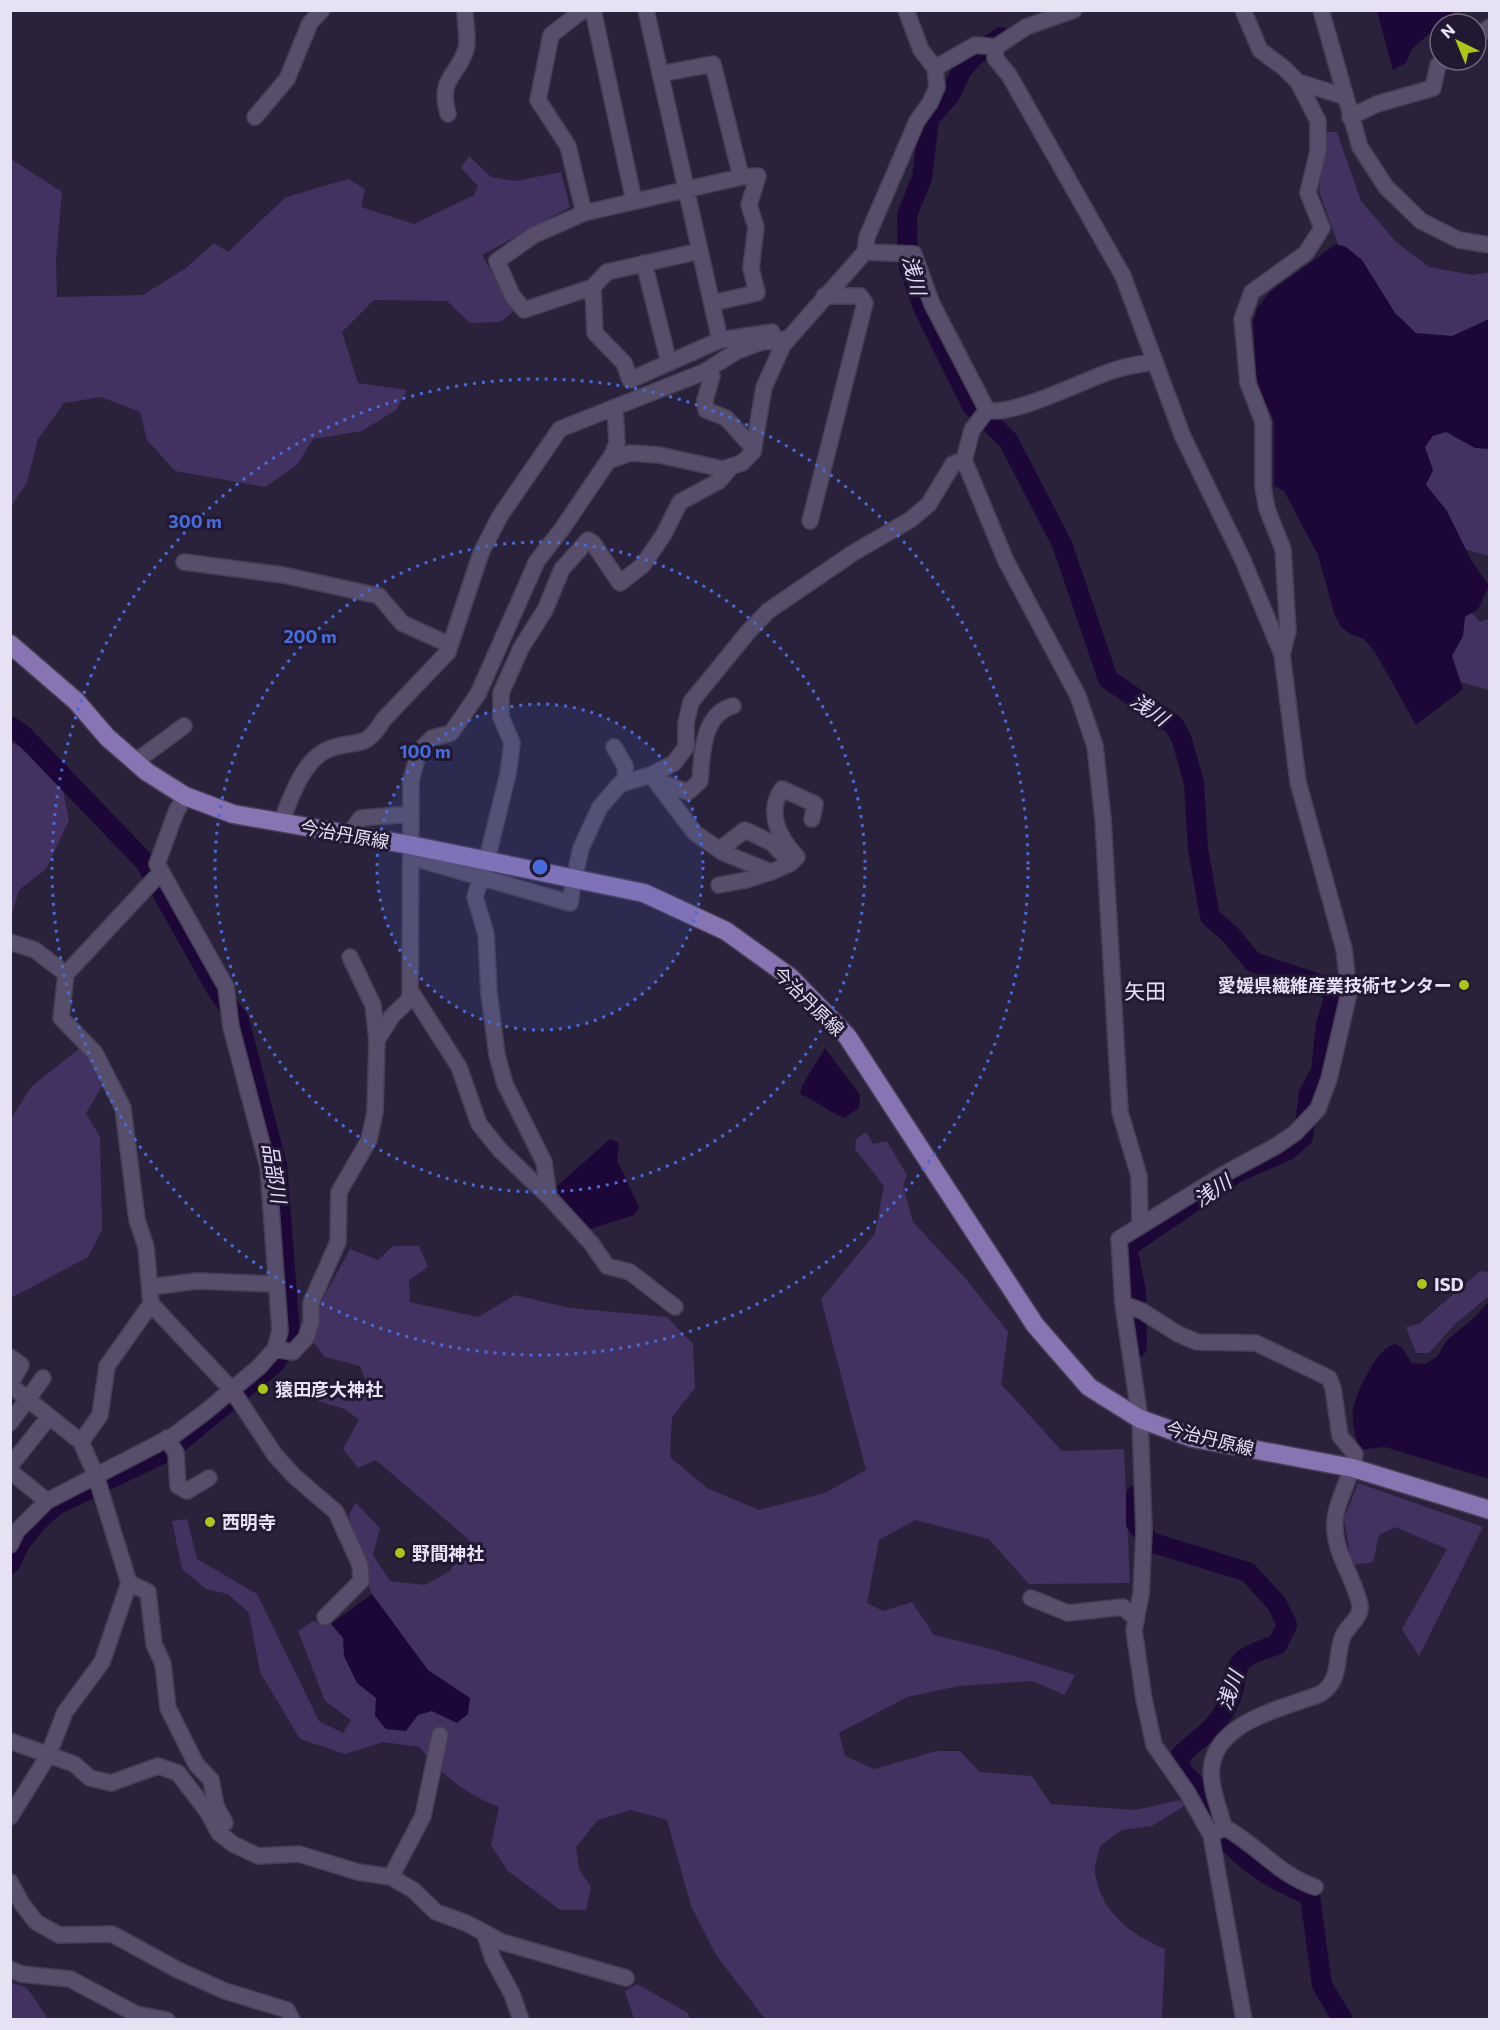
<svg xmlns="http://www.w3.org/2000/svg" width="1500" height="2030" font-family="Commissioner,'Noto Sans JP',sans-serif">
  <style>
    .green { fill: #433161 }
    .water { fill: #1d0738 }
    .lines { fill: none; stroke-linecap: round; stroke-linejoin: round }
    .river { stroke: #1d0738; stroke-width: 20 }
    .minor-casing { stroke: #463e54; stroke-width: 18 }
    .major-casing { stroke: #463e54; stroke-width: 21 }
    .minor { stroke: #574e6b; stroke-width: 15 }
    .major { stroke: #8974b3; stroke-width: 18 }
    .ring { fill: none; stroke: #456bdd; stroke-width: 3; stroke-dasharray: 3 6 }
    .poi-dot { fill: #abc614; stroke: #211831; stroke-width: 2 }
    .labels { text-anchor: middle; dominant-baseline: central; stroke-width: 6; stroke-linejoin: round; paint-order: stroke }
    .street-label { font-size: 18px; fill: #e6e1f3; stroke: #211831 }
    .poi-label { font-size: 18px; font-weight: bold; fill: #e6e1f3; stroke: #211831; text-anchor: start }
    .water-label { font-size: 20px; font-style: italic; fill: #e5dbfd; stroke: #211831 }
    .quarter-label { font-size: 21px; fill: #e6e1f3; stroke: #211831 }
    .centre { fill: #456bdd; stroke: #211831; stroke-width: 3 }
    .ring-label { font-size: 18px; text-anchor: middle; font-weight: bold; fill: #456bdd; stroke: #211831; stroke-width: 6; stroke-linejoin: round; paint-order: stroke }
  </style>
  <rect width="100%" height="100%" fill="#2a213b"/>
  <path class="green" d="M1327,132H1337L1361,201L1396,242L1429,267L1473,275L1489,272V354L1403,350L1352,283L1319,191Z
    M469,156L491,177L515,181L561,172L570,207L482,255L514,311L500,322L470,323L447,301L374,300L342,332L358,383L407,390L396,410L362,431L313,439L297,465L265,487L175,471L147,440L140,412L101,397L64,403L38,439L27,482L11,507V159L62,192L56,260L57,297L143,295L186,268L214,243L228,252L286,197L348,179L365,189L361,207L414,224L474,195L478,186L461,168Z
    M1431,407L1489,428V556L1450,545L1462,602L1480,622L1489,619V690L1442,677L1401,444Z
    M11,743L24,748L62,786L69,820L46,869L19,890L11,917Z
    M84,1045L102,1086L86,1113L100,1137L102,1230L88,1257L11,1298L10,1120L32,1086Z
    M866,1132L873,1144L887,1141L907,1175L903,1187L913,1222L966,1279L1008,1332L1001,1384L1062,1451L1124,1449L1130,1583L1029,1584L989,1539L915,1520L879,1540L867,1603L883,1611L912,1602L934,1635L991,1649L1075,1675L1065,1695L1032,1681L959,1686L907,1697L839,1733L845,1756L874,1769L937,1751H960L980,1772L1032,1776L1051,1804L1135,1810L1180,1800L1184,1806L1152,1826L1122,1830L1100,1846C1098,1855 1094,1866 1095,1874C1102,1913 1130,1934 1165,1949L1162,2019H765L716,1955L691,1906L667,1820L631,1810L598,1820L576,1847L579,1869L591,1887L586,1910H560L508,1871L491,1845L499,1807C463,1793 444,1776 419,1747L383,1742L345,1754L300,1739L260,1672L249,1613L228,1594L206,1589L182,1569L172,1521L187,1519L197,1559L257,1594L319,1721L343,1733L351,1720L325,1701L298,1631L313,1621L346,1626L381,1623L355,1543L349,1514L356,1503L380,1528L373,1555L390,1581L425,1585L450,1571L469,1540L376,1460L358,1468L343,1449L359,1420L345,1409L317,1401L321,1391L349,1394L366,1382L360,1366L325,1357L313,1342L321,1302L350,1249L378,1260L393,1246H419L428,1267L409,1280L410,1302L478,1317L515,1295L570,1308L667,1317L693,1344L695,1388L672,1417L670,1457L707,1488L759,1510L825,1493L866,1470L821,1299L875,1234L884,1186L855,1149L856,1139Z
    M1480,1271L1489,1272V1296L1456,1323L1429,1353H1416L1406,1327L1419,1324Z
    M1358,1483L1483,1527L1419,1656L1402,1629L1447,1549L1395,1527L1379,1535L1373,1562L1352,1565L1344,1519Z
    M10,1982L27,1988L48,2019H11Z
    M637,1984L688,2013L690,2019H634L625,1991Z"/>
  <path class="water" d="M1377,11V10L1455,11L1412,49L1406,63L1393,70Z
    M1336,244L1346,247L1362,260L1395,313L1416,333L1452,336L1489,319V449L1475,448L1446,432L1433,436L1425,447L1433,470L1426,485L1447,511L1470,558L1489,586L1478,609L1465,617L1463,636L1452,656L1463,689L1416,725L1375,652L1364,639L1352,635L1341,627L1334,613L1318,555L1284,491L1274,486V421L1257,384L1253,322L1258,307L1270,292Z
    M825,1048L860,1095L859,1108L844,1118C828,1112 816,1100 800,1094L802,1086Z
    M610,1139L619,1143L617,1160L639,1207L634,1215L590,1229L562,1199L555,1188Z
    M1489,1301V1479L1385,1447L1359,1450C1356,1437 1351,1422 1353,1409C1357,1391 1377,1347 1395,1344L1402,1348L1412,1363L1425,1364L1437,1357L1447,1340L1475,1317Z
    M372,1594L428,1670L470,1698L468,1714L457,1723L432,1711L418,1715L406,1731L386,1729L375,1716L376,1698L357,1683L344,1656L343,1638L331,1624Z"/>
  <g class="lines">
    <path class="river" d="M1001,37L974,56L962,70L950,95L929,119L922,178L907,215L908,264L922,305L972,406L1008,440L1062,544L1108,679L1174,725L1182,740L1194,783L1198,849L1210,917L1230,934L1253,962L1325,986L1335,996L1326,1024L1321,1071L1309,1093L1303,1137L1288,1150L1236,1173L1129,1246L1128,1253L1136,1290L1137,1347
      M10,726L23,735L145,862L217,990L239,1020L277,1165L290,1334L289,1342L274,1364L170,1450L56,1505L38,1521L20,1543L10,1564
      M1136,1495V1523L1150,1542L1248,1572L1277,1604L1287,1625L1277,1645C1218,1663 1248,1668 1226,1708C1214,1731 1198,1738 1181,1755L1180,1769L1205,1795L1223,1838L1247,1860L1273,1878L1310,1896L1322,1985L1343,2020"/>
    <defs>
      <path id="minor" d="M583,10L551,35L538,100L568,146L584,213
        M593,10L634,201
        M646,10L720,340
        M1243,10L1260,50L1284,68L1298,82L1318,121V151L1308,193L1322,228L1306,253L1252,292L1242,319L1248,383L1263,422V487L1267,509L1283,549L1288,631L1282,654
        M1321,10L1360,147L1386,187L1421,221L1459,240L1490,245
        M1476,37L1490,27
        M996,47L995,58L1009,75L1123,276L1183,437L1242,558L1282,654L1298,782L1344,949L1349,993L1329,1079L1318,1109L1295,1133L1276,1146L1226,1173L1119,1239L1123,1304L1140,1419L1144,1530L1141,1594L1134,1630L1144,1699L1154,1745L1187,1792L1211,1835L1244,2020
        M935,68L975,45L996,47L1026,27L1074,10
        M660,74L713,64L741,177L584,213L534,235L497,261L512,295L524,310L593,287L607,272L700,251
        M1298,82L1343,96
        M448,114C438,77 457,78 466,49C469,38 465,22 465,10
        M255,117L287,79L310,23L322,10
        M1350,117L1377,104L1433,88L1438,65L1445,60
        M865,252L914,254L932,304L987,410C1012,417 1082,381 1109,372C1124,366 1138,364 1154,362
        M644,263L669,363
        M593,287L595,333L624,363L630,380L720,340L772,332
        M712,303L757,293L751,268L756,227L749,205L758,176L741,177
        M707,370L712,376L705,400L706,410L726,418L754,449
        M987,410L972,430L964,460L1006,561L1078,696L1095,746L1103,819L1120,1112L1139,1176L1140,1225
        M610,460L617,443L615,407
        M810,521L865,303L860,296H824
        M184,562L283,575L379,596L402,623L450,645
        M614,747L625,766L626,782
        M135,762L184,726
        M651,775L695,833L724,853L771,872L791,863L797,857C779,838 766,812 782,789L815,804L812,819
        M656,781L688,792L700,781C702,755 702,714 733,706
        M281,823C290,799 303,759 329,749C358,738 364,752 384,719L448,652L481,553L500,516L560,429L704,372L737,351L762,342L787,339
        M349,834L361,818L411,814
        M719,850L745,830L772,843L789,861
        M489,851L508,774L512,743L501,717V693L521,648L545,610L562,569L588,540L593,543L620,583L643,565L664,534L680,502L719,481L731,467
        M411,857L570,903L572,890
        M577,866L581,848L600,807L620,784L651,775L674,763L686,747V723L691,702L748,632L768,611L853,553L910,520L929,504L953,464L964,460
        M483,870L475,897L486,934L489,993L497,1055L505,1084L544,1162L549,1197L591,1243L607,1266L630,1272L675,1307
        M161,872L66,974L61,1018L95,1053L123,1108L137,1220L146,1247L151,1304L232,1390L275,1455L294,1476L336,1512L360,1565L361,1581L325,1617
        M719,885L746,880L771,872
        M10,942L35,950L66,974
        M350,957L373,1005L377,1040
        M410,990L459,1067L479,1124L500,1150L549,1197
        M150,1287L197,1281L276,1284
        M1123,1304L1142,1311L1178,1334L1197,1342L1256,1343L1329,1378L1333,1388L1340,1436L1355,1454C1352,1477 1337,1498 1335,1520C1332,1551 1354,1576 1360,1605C1362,1618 1347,1626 1343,1636C1334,1658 1343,1680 1320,1694C1279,1710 1203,1724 1212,1782C1214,1797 1220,1812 1224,1827L1211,1835
        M275,1349L293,1352L306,1338L311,1322V1303L338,1242L339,1192L369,1140L375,1112L377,1040L392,1016L410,999L411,780L419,751L432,738L451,733L478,694L537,561L562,529L608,461L630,453L659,455L723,469L742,463L753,452L764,387L783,345L865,252L867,237L917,121L930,103L937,87L935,68L921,50L906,10
        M10,1357L21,1365L10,1384
        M10,1385L81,1442L96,1476L129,1583L102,1662L65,1712L48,1756L10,1817
        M10,1423L43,1378
        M167,1438L176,1453L178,1486L187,1491L209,1478
        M81,1442L100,1415L107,1366L151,1304
        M10,1466L49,1417
        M10,1471L47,1501
        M10,1545L17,1531L47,1501L173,1436L204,1413L259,1367L275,1349L280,1331L268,1167L231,1027L226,987L157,864L176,812L185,796
        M129,1583L148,1592L154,1644L163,1664L168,1708L196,1764L211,1780L216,1806L225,1823
        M1031,1598L1068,1613L1123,1607L1136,1619
        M10,1741L74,1764L90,1778L111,1783L158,1766L178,1773L207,1811L219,1833L233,1844L258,1856L299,1854L358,1872L391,1877L413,1890L436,1912L466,1923L502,1942L626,1978
        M1224,1827C1256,1844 1279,1875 1315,1887
        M391,1877L423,1816L440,1735
        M10,1882L22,1904L36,1922L59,1935L112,1934L178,1970L225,1991L287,2010L292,2020
        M484,1932L493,1959L512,1994L521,2020
        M10,1969L21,1974L70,1979L136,2014L167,2020"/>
      <path id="major" d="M10,644L76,701L107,737L147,772L185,796L233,814L410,845L644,893L726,931L790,977L847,1036L1035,1325L1089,1387L1140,1419L1193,1438L1353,1468L1490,1510"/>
    </defs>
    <use href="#minor" class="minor-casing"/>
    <use href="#major" class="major-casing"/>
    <use href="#minor" class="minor"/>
    <use href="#major" class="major"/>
  </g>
  <circle cx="540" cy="867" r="163" fill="#456bdd" fill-opacity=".12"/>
  <g class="ring">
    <circle cx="540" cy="867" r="163"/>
    <circle cx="540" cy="867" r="325"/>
    <circle cx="540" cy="867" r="488"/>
  </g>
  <g class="poi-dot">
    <circle cx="1464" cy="985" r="6"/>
    <circle cx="1422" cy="1284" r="6"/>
    <circle cx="263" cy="1389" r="6"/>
    <circle cx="210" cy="1522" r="6"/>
    <circle cx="400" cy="1553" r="6"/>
  </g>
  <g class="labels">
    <g class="street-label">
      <text transform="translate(345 834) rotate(10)">今治丹原線</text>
      <text transform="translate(809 1001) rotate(44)">今治丹原線</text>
      <text transform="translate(1210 1438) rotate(14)">今治丹原線</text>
    </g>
    <g class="poi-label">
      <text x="1452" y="985" text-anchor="end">愛媛県繊維産業技術センター</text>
      <text x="1434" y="1284">ISD</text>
      <text x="275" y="1389">猿田彦大神社</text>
      <text x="222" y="1522">西明寺</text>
      <text x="412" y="1553">野間神社</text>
    </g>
    <g class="water-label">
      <text transform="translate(915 275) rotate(76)">浅川</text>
      <text transform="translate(1150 709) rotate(35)">浅川</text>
      <text transform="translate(275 1173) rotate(81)">品部川</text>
      <text transform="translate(1212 1190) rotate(-34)">浅川</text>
      <text transform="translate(1229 1690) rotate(-70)">浅川</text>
    </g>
    <g class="quarter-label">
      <text x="1145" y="990">矢田</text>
    </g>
  </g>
  <circle cx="540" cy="867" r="9" class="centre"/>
  <g class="ring-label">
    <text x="195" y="528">300 m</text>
    <text x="310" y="643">200 m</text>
    <text x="425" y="758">100 m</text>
  </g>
  <rect width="1500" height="2030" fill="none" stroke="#e6e1f3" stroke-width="24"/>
  <g transform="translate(1458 42) rotate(317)"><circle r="28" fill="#211831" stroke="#70687f" stroke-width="1.5"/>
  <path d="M0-4.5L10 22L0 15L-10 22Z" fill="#abc614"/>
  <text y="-9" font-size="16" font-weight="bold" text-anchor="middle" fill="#e6e1f3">N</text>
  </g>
</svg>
